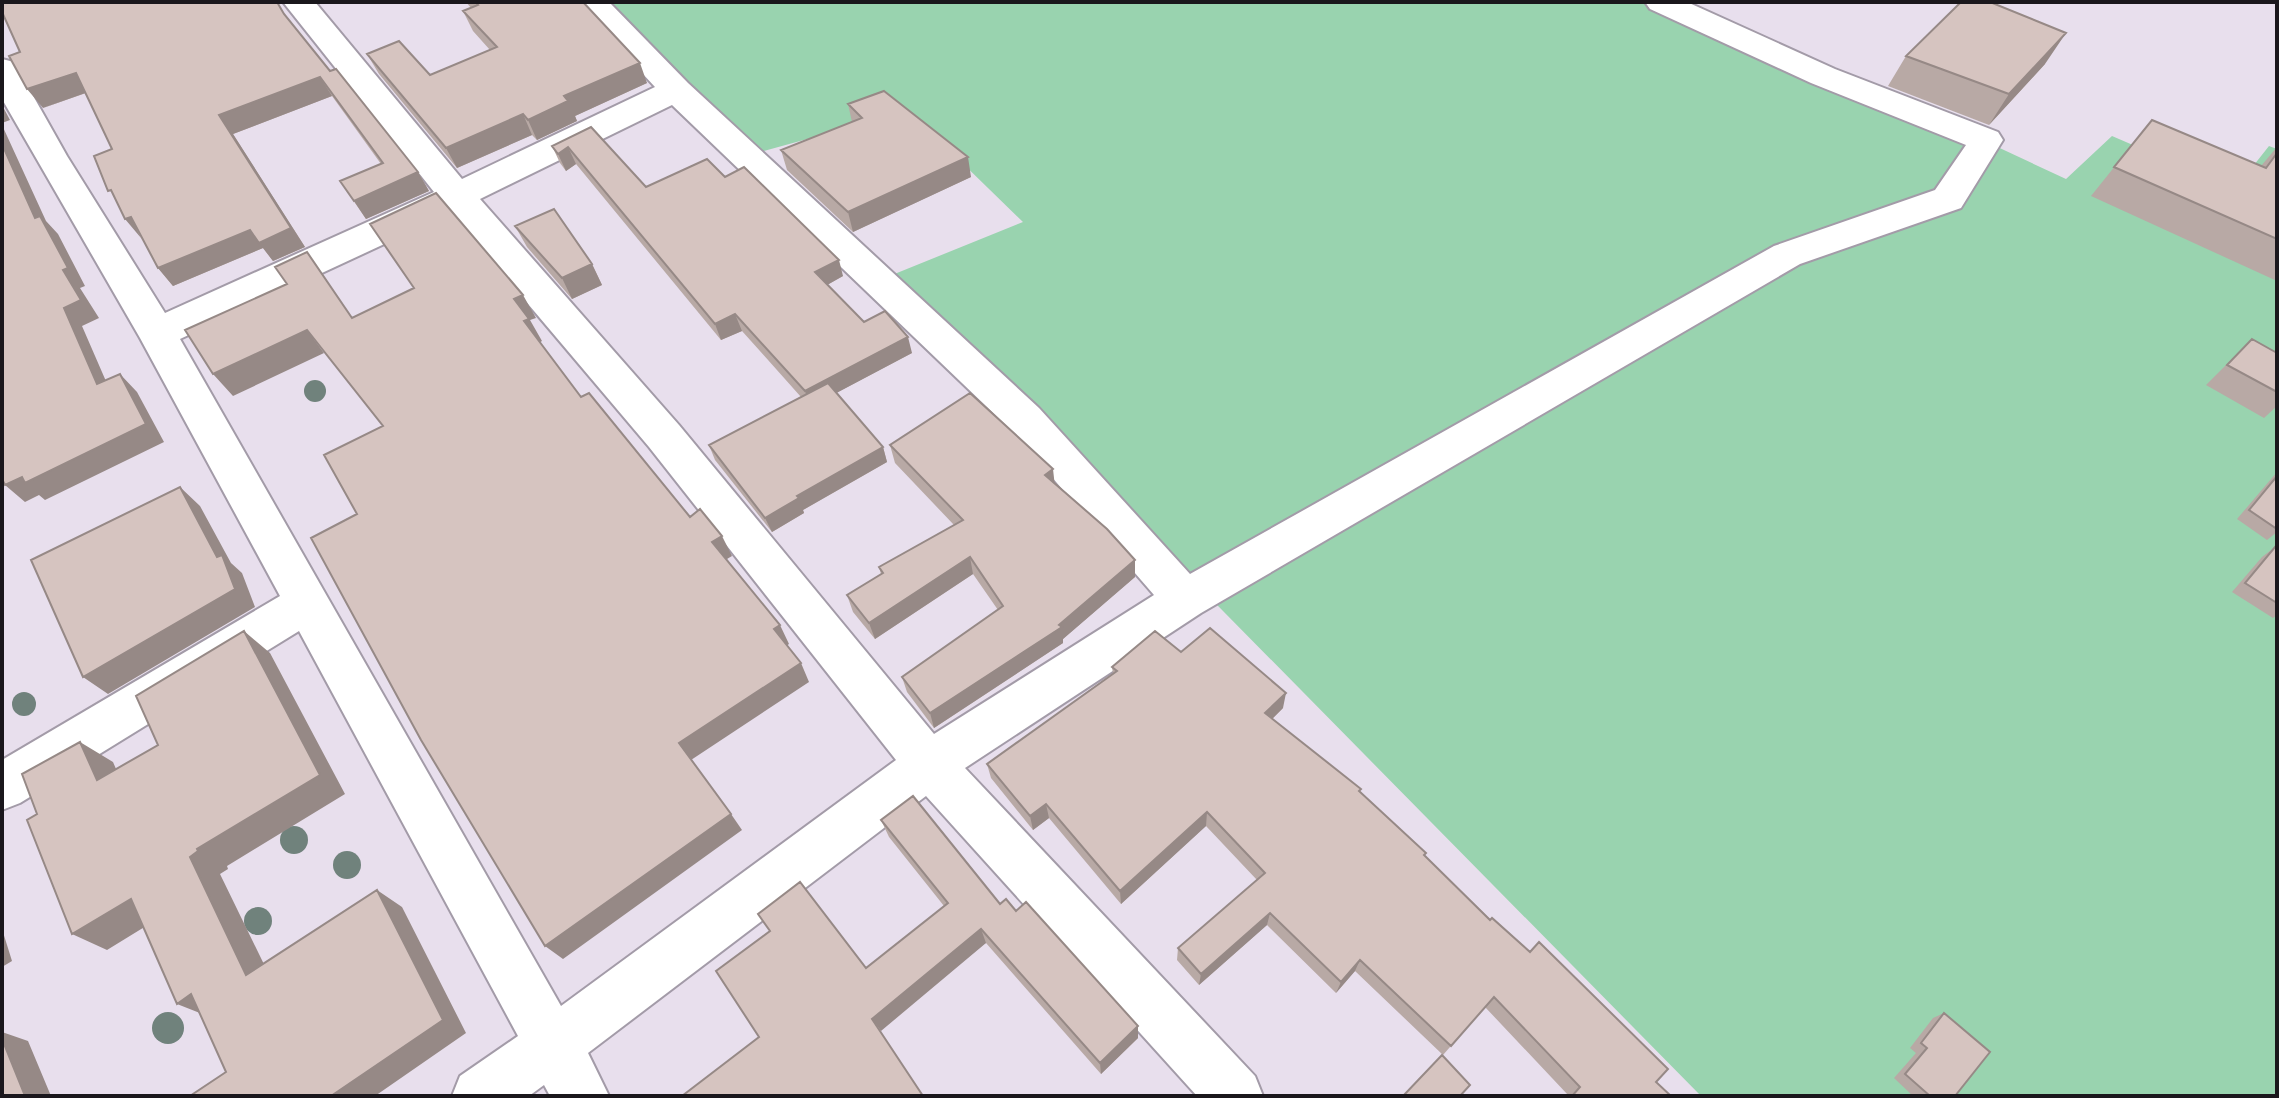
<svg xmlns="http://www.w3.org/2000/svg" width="2279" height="1098" font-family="Inter,sans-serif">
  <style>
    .green { fill: #99d3af }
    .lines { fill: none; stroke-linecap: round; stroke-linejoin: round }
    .minor-casing { stroke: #a39ba8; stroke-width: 4 }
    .minor { fill: #fff; fill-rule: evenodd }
    .tree { fill: #70827c }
    .wall { fill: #b8a9a5 }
    .shaded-wall { fill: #968986 }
    .building { fill: #d6c4c0; stroke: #968986; stroke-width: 2 }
  </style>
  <rect width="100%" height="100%" fill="#e8dfed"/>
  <path class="green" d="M603,2H1686L2066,179L2112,136L2235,189L2269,146L2277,149V1096H1701L892,275L1023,222L909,111L760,152Z"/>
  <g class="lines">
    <defs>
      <path id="minor" d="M283,2H315L462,179L655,87L576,2H609L688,83L1039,408L1190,574L1774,246L1935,190L1966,145L1811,83L1650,9L1645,2H1687L1835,69L1998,132L2003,140L1961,208L1800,264L1201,613L965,768L1255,1076L1263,1096H1197L926,796L588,1053L609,1096H550L544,1085L529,1096H452L460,1076L518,1036L299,631L20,803L2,810V760L280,596L140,338L2,99V59L14,62L18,69L67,156L165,313L434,192ZM672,105L1011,430L1154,595L934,734L679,425L480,199ZM451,213L649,447L896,760L561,1006L180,339Z"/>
    </defs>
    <use href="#minor" class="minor-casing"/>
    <use href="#minor" class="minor"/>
  </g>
  <g class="tree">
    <circle cx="315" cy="391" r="11"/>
    <circle cx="24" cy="704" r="12"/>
    <circle cx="294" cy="840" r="14"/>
    <circle cx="347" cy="865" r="14"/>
    <circle cx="258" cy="921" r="14"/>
    <circle cx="168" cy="1028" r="16"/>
  </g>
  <path class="wall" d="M466,2H583L647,83L575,116L577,121L537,140L532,135L457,168L379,74L367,54L430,75L490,50L473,31L463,11L471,8Z
    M284,14L330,71L418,172L429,191L366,219L340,181L381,164L332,96L233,134L305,247L273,261L263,248L173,286L158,268L142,238L112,149L86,93L43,108Z
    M1906,56L2045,64L1989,125L1888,86Z
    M848,104L971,177L853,232L787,170L781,150L852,122Z
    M2152,120L2261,166L2277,147V281L2091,196Z
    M591,127L646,187L725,177L843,276L827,285L864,322L912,353L836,393L883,447L887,462L803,510L804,513L772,532L715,460L709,445L801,397L742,331L721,340L576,164L566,171L560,163L552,146Z
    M515,226L592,264L602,285L572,299L527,247Z
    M2252,339L2277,353V406L2264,418L2206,385Z
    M890,445L1055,483L1135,577L1063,639V643L934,728L907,692L902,677L998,610L973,574L875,639L853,612L847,595L881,574L879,567L954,525L895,463Z
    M2277,472V532L2267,540L2237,519Z
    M2275,547L2277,548V615L2273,618L2232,592L2262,557Z
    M1181,652L1283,708L1272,719L1360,792L1671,1096H1567L1568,1095L1485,1007L1443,1055L1355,971L1336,993L1267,925L1199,985L1177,960L1178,948L1257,880L1206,826L1121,904L1049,818L1033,830L991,778L987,764L1113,674L1112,667Z
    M881,820L1000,904L1016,911L1138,1038L1101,1074L986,943L682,1096L866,968L944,906L889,837Z
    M1944,1013L1955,1096H1913L1894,1078L1916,1053L1910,1048L1933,1018Z"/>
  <path class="shaded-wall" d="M2066,33L2045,64L1989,125L2009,94Z
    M640,63L647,83L575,116L577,121L537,140L528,120L564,96Z
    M76,73L91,91L43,108L27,89Z
    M320,77L332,96L233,134L305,247L273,261L263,248L173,286L158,268L250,230L219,115Z
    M2,105L10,120L2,123Z
    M523,114L532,135L457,168L446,148Z
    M2,125L46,221L58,234L85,286L80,288L99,318L82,326L115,402L97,384L64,308L63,270L35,218L2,144Z
    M568,147L576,164L566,171L558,154Z
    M968,157L971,177L853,232L848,212Z
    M418,172L429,191L366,219L354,201Z
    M131,217L141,238L125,219Z
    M839,260L843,276L820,289L815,272Z
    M592,264L602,285L572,299L562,278Z
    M523,295L536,318L530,320L542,341L537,344L524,321L514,299Z
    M735,314L742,331L721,340L715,324Z
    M307,330L324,353L233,396L213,374Z
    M908,337L912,353L810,407L805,391Z
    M120,374L137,392L164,442L45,500L39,495L25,502L5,485Z
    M883,447L887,462L803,510L804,513L772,532L765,518L797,496Z
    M1053,469L1055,487L1045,475Z
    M180,487L200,506L231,563L242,573L255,607L108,694L83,677L217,557Z
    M722,536L732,556L722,562L712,542Z
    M970,557L973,574L875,639L869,623Z
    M1135,560V577L1063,639V643L934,728L930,713L1059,625Z
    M780,625L789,644L783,648L774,629Z
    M244,631L270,653L345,794L227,866L228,869L220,874L276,989L246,975L190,857L197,849Z
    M801,663L809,682L691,760L679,743Z
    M1286,693L1283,708L1262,729L1265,713Z
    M80,742L113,762L129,799L97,780Z
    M1046,804L1049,818L1033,830L1030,816Z
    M1207,812L1206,826L1121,904L1120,891Z
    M731,814L742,830L563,959L545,946Z
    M377,890L402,907L466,1033L375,1096H331Z
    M131,899L164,915L107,950L72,934Z
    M1270,913L1267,925L1199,985L1201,974Z
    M2,929L12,961L2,967Z
    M981,929L986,943L881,1031L872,1019Z
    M1360,960L1355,971L1336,993L1341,982Z
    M191,994L210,1017L177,1004Z
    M1138,1026V1038L1101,1074L1100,1063Z
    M2,1032L28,1041L51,1096H25L2,1039Z"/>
  <path class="building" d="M2,2H277L284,14L330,71L336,69L418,172L354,201L340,181L383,163L320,77L219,115L291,228L259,243L250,230L158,268L131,217L125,219L111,190L108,191L94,156L112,149L76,73L27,89L9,56L20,52L2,12Z
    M475,2H583L640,63L564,96L568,101L528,120L523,114L446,148L367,54L399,41L430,75L497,47L463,11L478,5Z
    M1961,2H1990L2066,33L2009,94L1906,56Z
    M884,91L968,157L848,212L781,150L862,118L848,104Z
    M2152,120L2266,168L2277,153V239L2114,167Z
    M591,127L646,187L707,159L725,177L744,167L839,260L815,272L864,322L885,311L908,337L805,391L735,314L715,324L568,147L558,154L552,146Z
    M2,144L35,218L40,216L68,268L63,270L81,300L64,308L97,384L120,374L146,424L25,483L22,477L5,485L2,479Z
    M436,193L523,295L514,299L529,319L524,321L581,397L589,393L690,517L700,509L722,536L712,542L780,625L774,629L801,663L679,743L731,814L545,946L421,740L311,538L357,514L324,455L383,426L307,330L213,374L185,330L287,284L275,267L307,252L352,318L414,288L370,224Z
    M554,209L592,264L562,278L515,226Z
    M2252,339L2277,353V392L2227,365Z
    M828,383L883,447L797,496L799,498L765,518L709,445Z
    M970,393L1053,469L1045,475L1107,529L1135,560L1059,625L1062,627L930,713L902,677L1003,606L970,557L869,623L847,595L883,573L879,567L963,520L890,445Z
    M2277,476V529L2249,510Z
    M180,487L217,557L222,555L235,589L83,677L31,560Z
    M2275,547L2277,548V603L2245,583Z
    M1210,628L1286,693L1265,713L1361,789L1359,791L1426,853L1424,855L1490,920L1492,918L1530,952L1539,942L1668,1069L1656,1082L1671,1096H1572L1580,1087L1494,997L1451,1046L1360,960L1341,982L1270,913L1201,974L1178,948L1265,873L1207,812L1120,891L1046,804L1030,816L987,764L1117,671L1112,667L1155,631L1181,652Z
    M244,631L320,775L197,849L198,851L190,857L246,975L377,890L443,1020L331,1096H190L226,1072L191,994L177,1004L131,899L72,934L27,820L37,814L22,774L80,742L97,780L158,745L136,696Z
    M913,796L1000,904L1006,899L1016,911L1026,902L1138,1026L1100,1063L981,929L872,1019L923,1096H682L759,1037L716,971L770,931L758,914L800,882L866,968L948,903L881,820Z
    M1944,1013L1990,1052L1955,1096H1930L1905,1074L1927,1048L1921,1043Z
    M2,1039L25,1096H2Z
    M1442,1055L1470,1085L1460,1096H1403Z"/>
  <rect width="2279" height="1098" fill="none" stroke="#1a171c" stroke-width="8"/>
</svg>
